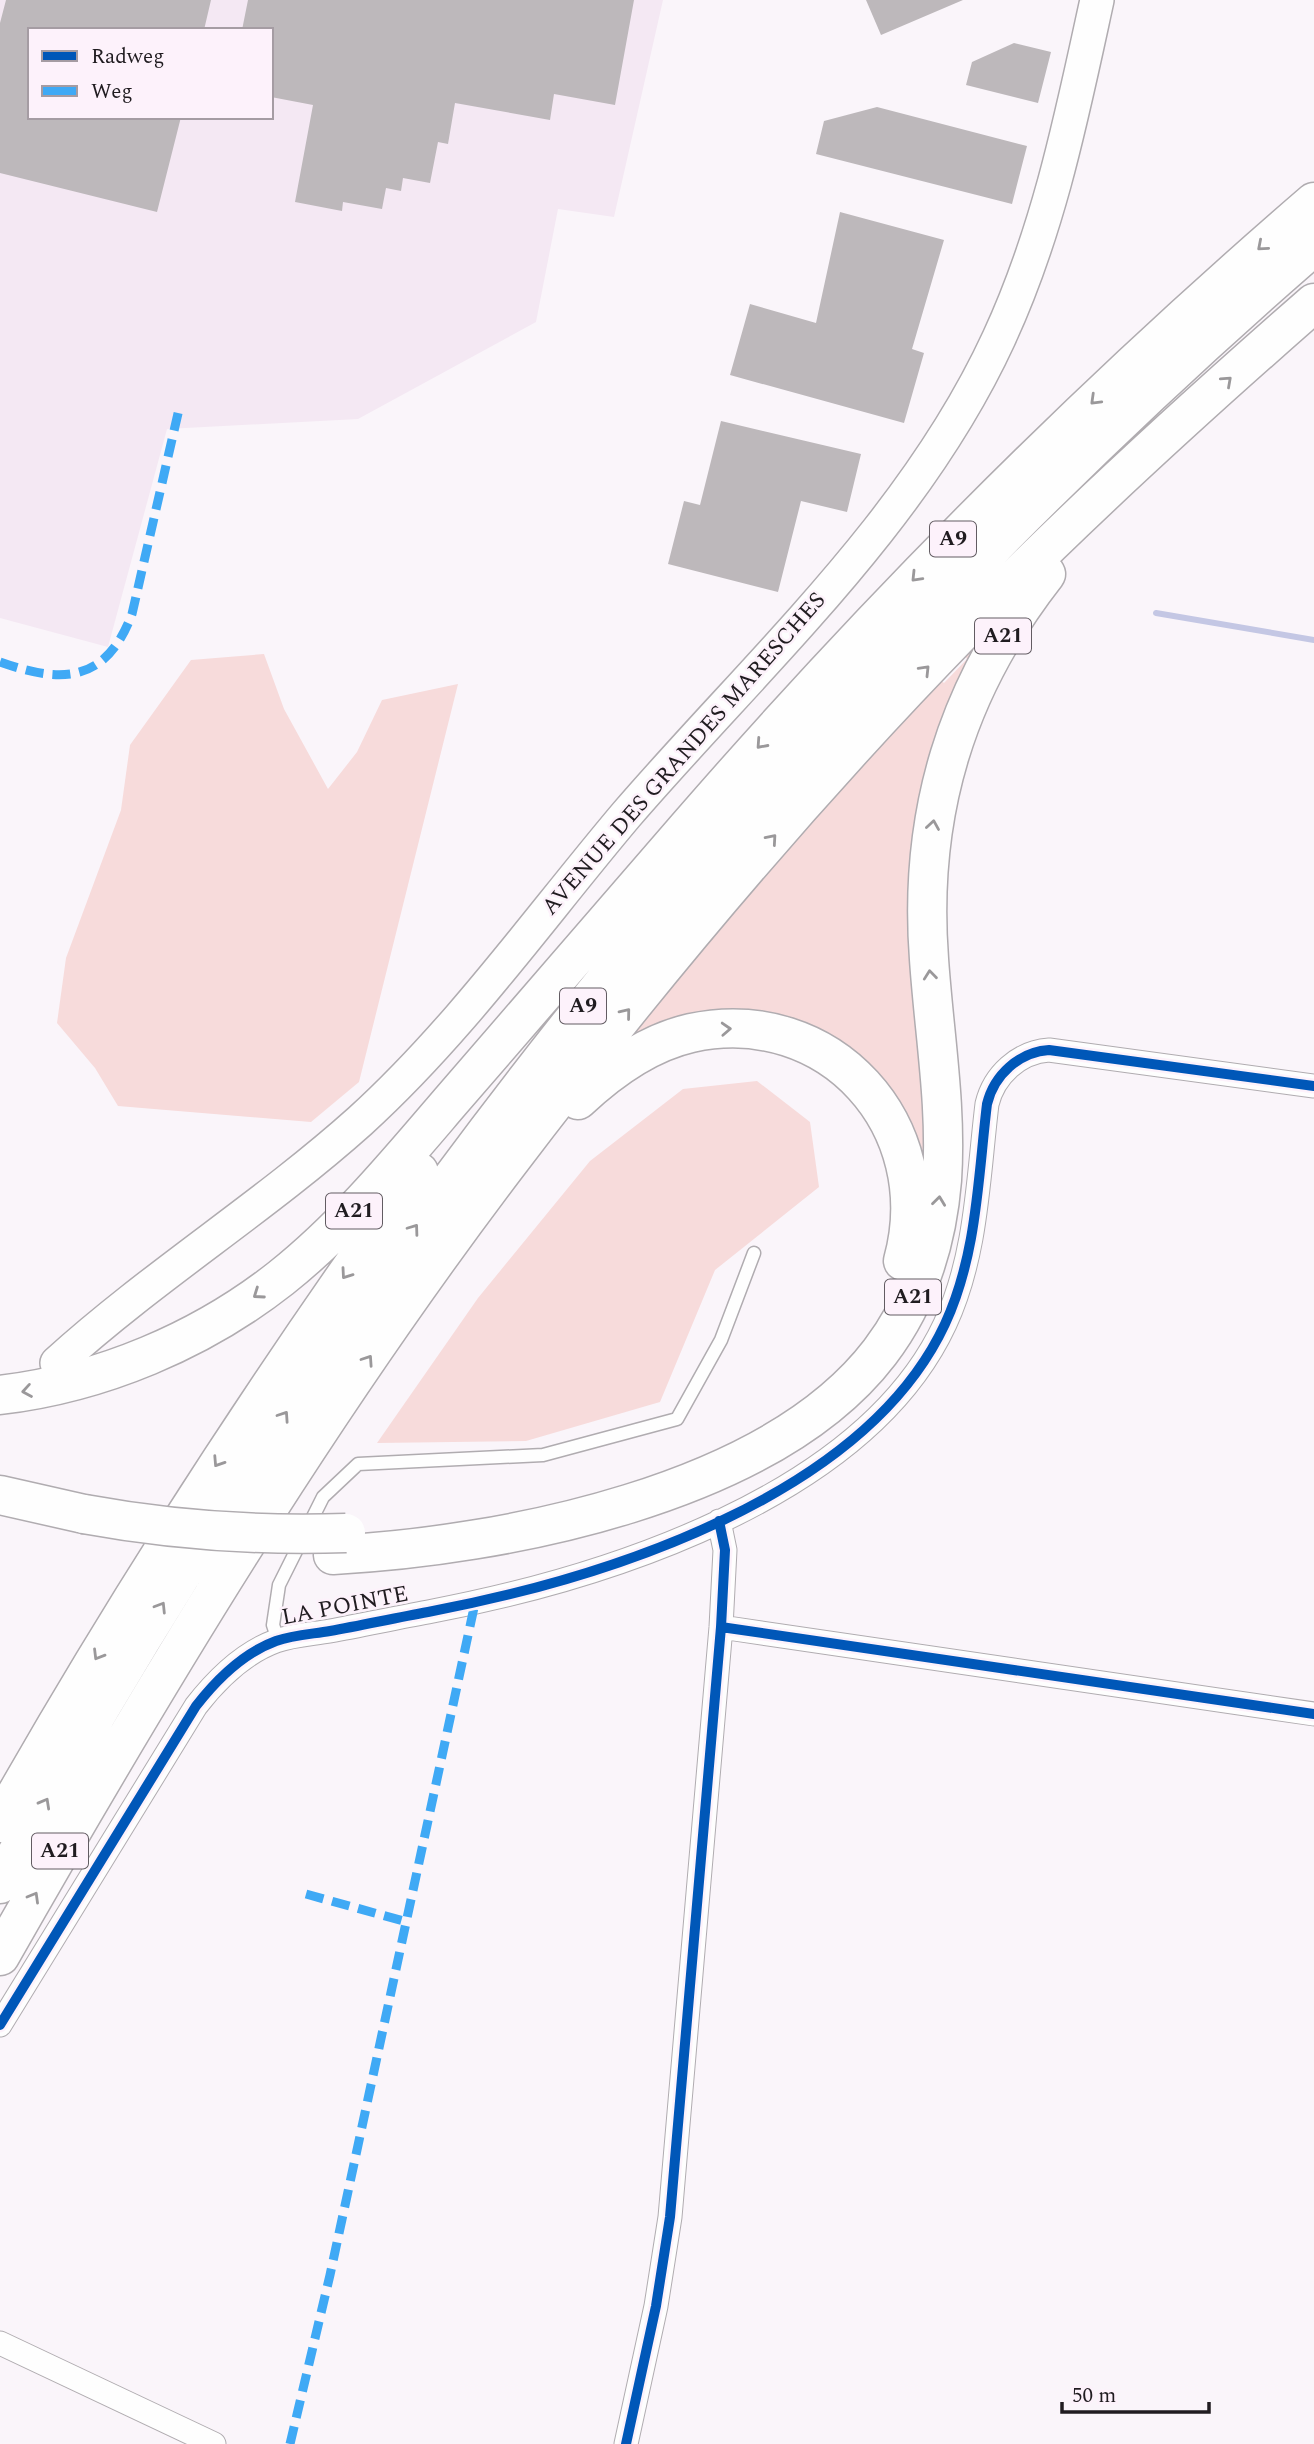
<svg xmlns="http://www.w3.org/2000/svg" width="1314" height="2444" font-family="Spectral,serif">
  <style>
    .built { fill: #f4e8f3; fill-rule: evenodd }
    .green { fill: #f7dbdb }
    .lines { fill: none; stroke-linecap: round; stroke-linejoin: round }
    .stream { stroke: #c4c7e4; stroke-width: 6 }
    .building { fill: #bdb8bb }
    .service-casing { stroke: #b0acb0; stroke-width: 15 }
    .minor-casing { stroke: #b0acb0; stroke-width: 25 }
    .secondary-casing { stroke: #b0acb0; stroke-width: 36 }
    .motorway-casing { stroke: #b0acb0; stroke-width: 41 }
    .service { stroke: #fefefe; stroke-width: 12 }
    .minor { stroke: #fefefe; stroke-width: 23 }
    .secondary { stroke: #fefefe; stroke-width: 33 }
    .motorway { stroke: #fefefe; stroke-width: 38 }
    .motorway-bridge-casing { stroke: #b0acb0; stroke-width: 41; stroke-linecap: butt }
    .motorway-bridge { stroke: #fefefe; stroke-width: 38 }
    .quiet { stroke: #3fa9f5; stroke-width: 9; stroke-dasharray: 18 9; stroke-linecap: butt }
    .cycleway-casing { stroke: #fdf2fb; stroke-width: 15 }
    .cycleway { stroke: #0057b8; stroke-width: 10 }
    .oneway { stroke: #9a989a }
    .labels { text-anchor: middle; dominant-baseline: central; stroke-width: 5; stroke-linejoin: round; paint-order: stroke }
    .shield { fill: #fdf2fb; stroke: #625c62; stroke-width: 2 }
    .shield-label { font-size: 21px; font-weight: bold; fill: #201c20 }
    .street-label { font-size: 23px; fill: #201c20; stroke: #fdf2fb }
  </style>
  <rect width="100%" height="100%" fill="#faf5fa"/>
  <path class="built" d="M0,0H663L614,217L558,209L536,322L358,419L167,429L108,647L0,618ZM30,30H271V117H30Z"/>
  <path class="green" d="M991,621L948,725L931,1174L833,1047L635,1034L634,1031L681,967L939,679L944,683L967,659L962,651Z
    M264,654L284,709L328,789L357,752L382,700L458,684L359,1082L311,1122L118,1106L95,1068L57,1023L66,958L121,810L130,745L191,660Z
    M757,1081L810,1122L819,1187L715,1270L660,1402L526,1441L377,1443L478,1298L590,1161L683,1089Z"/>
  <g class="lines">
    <path class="stream" d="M1156,613L1314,640"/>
  </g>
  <path class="building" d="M6,0H211L204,30H30V117H181L157,212L0,173V23Z
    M248,0H634L615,105L554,94L550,120L455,103L448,144L438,142L430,183L403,178L401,191L386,188L382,209L343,202L342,211L295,202L313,105L271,97V30H242Z
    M866,0H963L881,35Z
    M1014,43L1051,52L1038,103L966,85L972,62Z
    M877,107L1027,146L1012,204L816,154L824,121Z
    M840,212L944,240L912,349L924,353L904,423L730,375L750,304L816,323Z
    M721,421L861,454L847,512L801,501L778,592L668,564L684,501L700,505Z"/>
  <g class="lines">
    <defs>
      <path id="service" d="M278,1640L273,1625L279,1585L323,1497L358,1464L543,1455L677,1419L721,1340L754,1253"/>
      <path id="minor" d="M721,1627L1314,1714
        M0,2025L196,1706C217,1679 243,1653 276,1641C293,1635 313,1634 330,1631C363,1625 395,1618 428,1612C602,1579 864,1498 945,1324C977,1255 978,1178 987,1104C994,1075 1019,1052 1049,1050L1314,1086
        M0,2343L214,2444
        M626,2444L656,2306L670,2217L721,1627L725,1550L719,1521"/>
      <path id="secondary" d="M57,1363C153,1276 264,1207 360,1121C460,1030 539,918 626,815C757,663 914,523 999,338C1049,230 1072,115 1097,0"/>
      <path id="motorway" d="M578,1100C610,1070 647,1043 691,1033C830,1003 940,1126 903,1261
        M0,1395C101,1383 201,1341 281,1278C345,1227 397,1164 450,1102C529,1011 608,919 687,828C881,604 1090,395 1314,202
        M0,1495L84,1514
        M333,1555C502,1546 771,1495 880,1352C918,1302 937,1242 942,1180C947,1106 934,1033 929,959C918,814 956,689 1046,574
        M0,1823C127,1598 268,1382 419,1172
        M0,1884C339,1266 781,708 1314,246
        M0,1956C155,1684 317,1415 506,1166C648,979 799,799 963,631C1075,516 1194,408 1314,303"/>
    </defs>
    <use href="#service" class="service-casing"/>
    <use href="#minor" class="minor-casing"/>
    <use href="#secondary" class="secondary-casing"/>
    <use href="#motorway" class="motorway-casing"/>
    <use href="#service" class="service"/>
    <use href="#minor" class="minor"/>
    <use href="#secondary" class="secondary"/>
    <use href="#motorway" class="motorway"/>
    <defs>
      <path id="motorway-bridge" d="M84,1514C171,1530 258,1536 346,1533"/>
    </defs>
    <use href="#motorway-bridge" class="motorway-bridge-casing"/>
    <use href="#motorway-bridge" class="motorway-bridge"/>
    <path class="quiet" d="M0,662C62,684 106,683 132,614L179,409
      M306,1894L407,1922
      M290,2444L330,2275L475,1603"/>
    <defs>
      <path id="cycleway" d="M721,1627L1314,1714
        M0,2025L196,1706C217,1679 243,1653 276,1641C293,1635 313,1634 330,1631C363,1625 395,1618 428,1612C602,1579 864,1498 945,1324C977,1255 978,1178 987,1104C994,1075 1019,1052 1049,1050L1314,1086
        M626,2444L656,2306L670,2217L721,1627L725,1550L719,1521"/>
    </defs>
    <use href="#cycleway" class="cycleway-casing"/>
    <use href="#cycleway" class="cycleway"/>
  </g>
  <defs><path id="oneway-chevron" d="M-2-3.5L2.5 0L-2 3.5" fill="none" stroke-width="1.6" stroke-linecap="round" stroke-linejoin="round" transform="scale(1.75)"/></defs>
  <g class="oneway">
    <use href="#oneway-chevron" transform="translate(1262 246) rotate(139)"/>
    <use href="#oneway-chevron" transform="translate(1227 381) rotate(-42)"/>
    <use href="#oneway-chevron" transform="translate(1095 400) rotate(136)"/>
    <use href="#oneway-chevron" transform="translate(916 577) rotate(134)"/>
    <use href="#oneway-chevron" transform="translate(925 670) rotate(-46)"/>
    <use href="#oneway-chevron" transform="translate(761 744) rotate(132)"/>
    <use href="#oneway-chevron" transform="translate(933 825) rotate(-81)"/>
    <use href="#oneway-chevron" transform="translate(772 839) rotate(-49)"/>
    <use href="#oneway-chevron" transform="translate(930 975) rotate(-96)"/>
    <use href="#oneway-chevron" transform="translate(626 1013) rotate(-51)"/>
    <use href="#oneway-chevron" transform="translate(726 1029) rotate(-3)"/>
    <use href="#oneway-chevron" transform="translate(939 1201) rotate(-83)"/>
    <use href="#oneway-chevron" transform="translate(414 1229) rotate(-54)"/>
    <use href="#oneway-chevron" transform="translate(346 1274) rotate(125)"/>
    <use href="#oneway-chevron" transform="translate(258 1294) rotate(145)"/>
    <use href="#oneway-chevron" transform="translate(368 1360) rotate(-56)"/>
    <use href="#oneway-chevron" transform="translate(27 1391) rotate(170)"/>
    <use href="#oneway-chevron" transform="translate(284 1416) rotate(-56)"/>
    <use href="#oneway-chevron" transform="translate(218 1462) rotate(123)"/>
    <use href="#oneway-chevron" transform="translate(161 1607) rotate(-58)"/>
    <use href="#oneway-chevron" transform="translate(98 1655) rotate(121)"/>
    <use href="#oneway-chevron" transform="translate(45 1803) rotate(-61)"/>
    <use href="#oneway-chevron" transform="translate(34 1897) rotate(-60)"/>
  </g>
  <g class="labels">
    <g class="shield">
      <rect x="930" y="521.5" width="46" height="35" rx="5"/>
      <rect x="975" y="618.5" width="56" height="35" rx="5"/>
      <rect x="560" y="988.5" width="46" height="35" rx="5"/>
      <rect x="326" y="1193.5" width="56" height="35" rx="5"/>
      <rect x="885" y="1279.5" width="56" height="35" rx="5"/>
      <rect x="32" y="1833.5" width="56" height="35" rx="5"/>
    </g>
    <g class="shield-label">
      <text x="953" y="539">A9</text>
      <text x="1003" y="636">A21</text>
      <text x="583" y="1006">A9</text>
      <text x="354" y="1211">A21</text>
      <text x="913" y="1297">A21</text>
      <text x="60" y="1851">A21</text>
    </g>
    <g class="street-label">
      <text transform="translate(684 754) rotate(-49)">AVENUE DES GRANDES MARESCHES</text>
      <text transform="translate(345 1606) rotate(-11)">LA POINTE</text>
    </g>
  </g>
  <rect x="28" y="28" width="245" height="91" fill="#fdf2fb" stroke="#a59ca3" stroke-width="2"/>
  <rect x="42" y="51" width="35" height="10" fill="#0057b8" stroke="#a59ca3" stroke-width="2"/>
  <text x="91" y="63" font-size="21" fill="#201c20">Radweg</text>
  <rect x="42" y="86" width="35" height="10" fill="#3fa9f5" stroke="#a59ca3" stroke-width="2"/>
  <text x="91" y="98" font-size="21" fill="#201c20">Weg</text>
  <path d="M1062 2402v10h147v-10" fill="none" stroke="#201c20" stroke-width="3.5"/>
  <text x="1072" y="2402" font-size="21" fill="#201c20" stroke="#fdf2fb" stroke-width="5" paint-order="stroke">50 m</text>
</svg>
